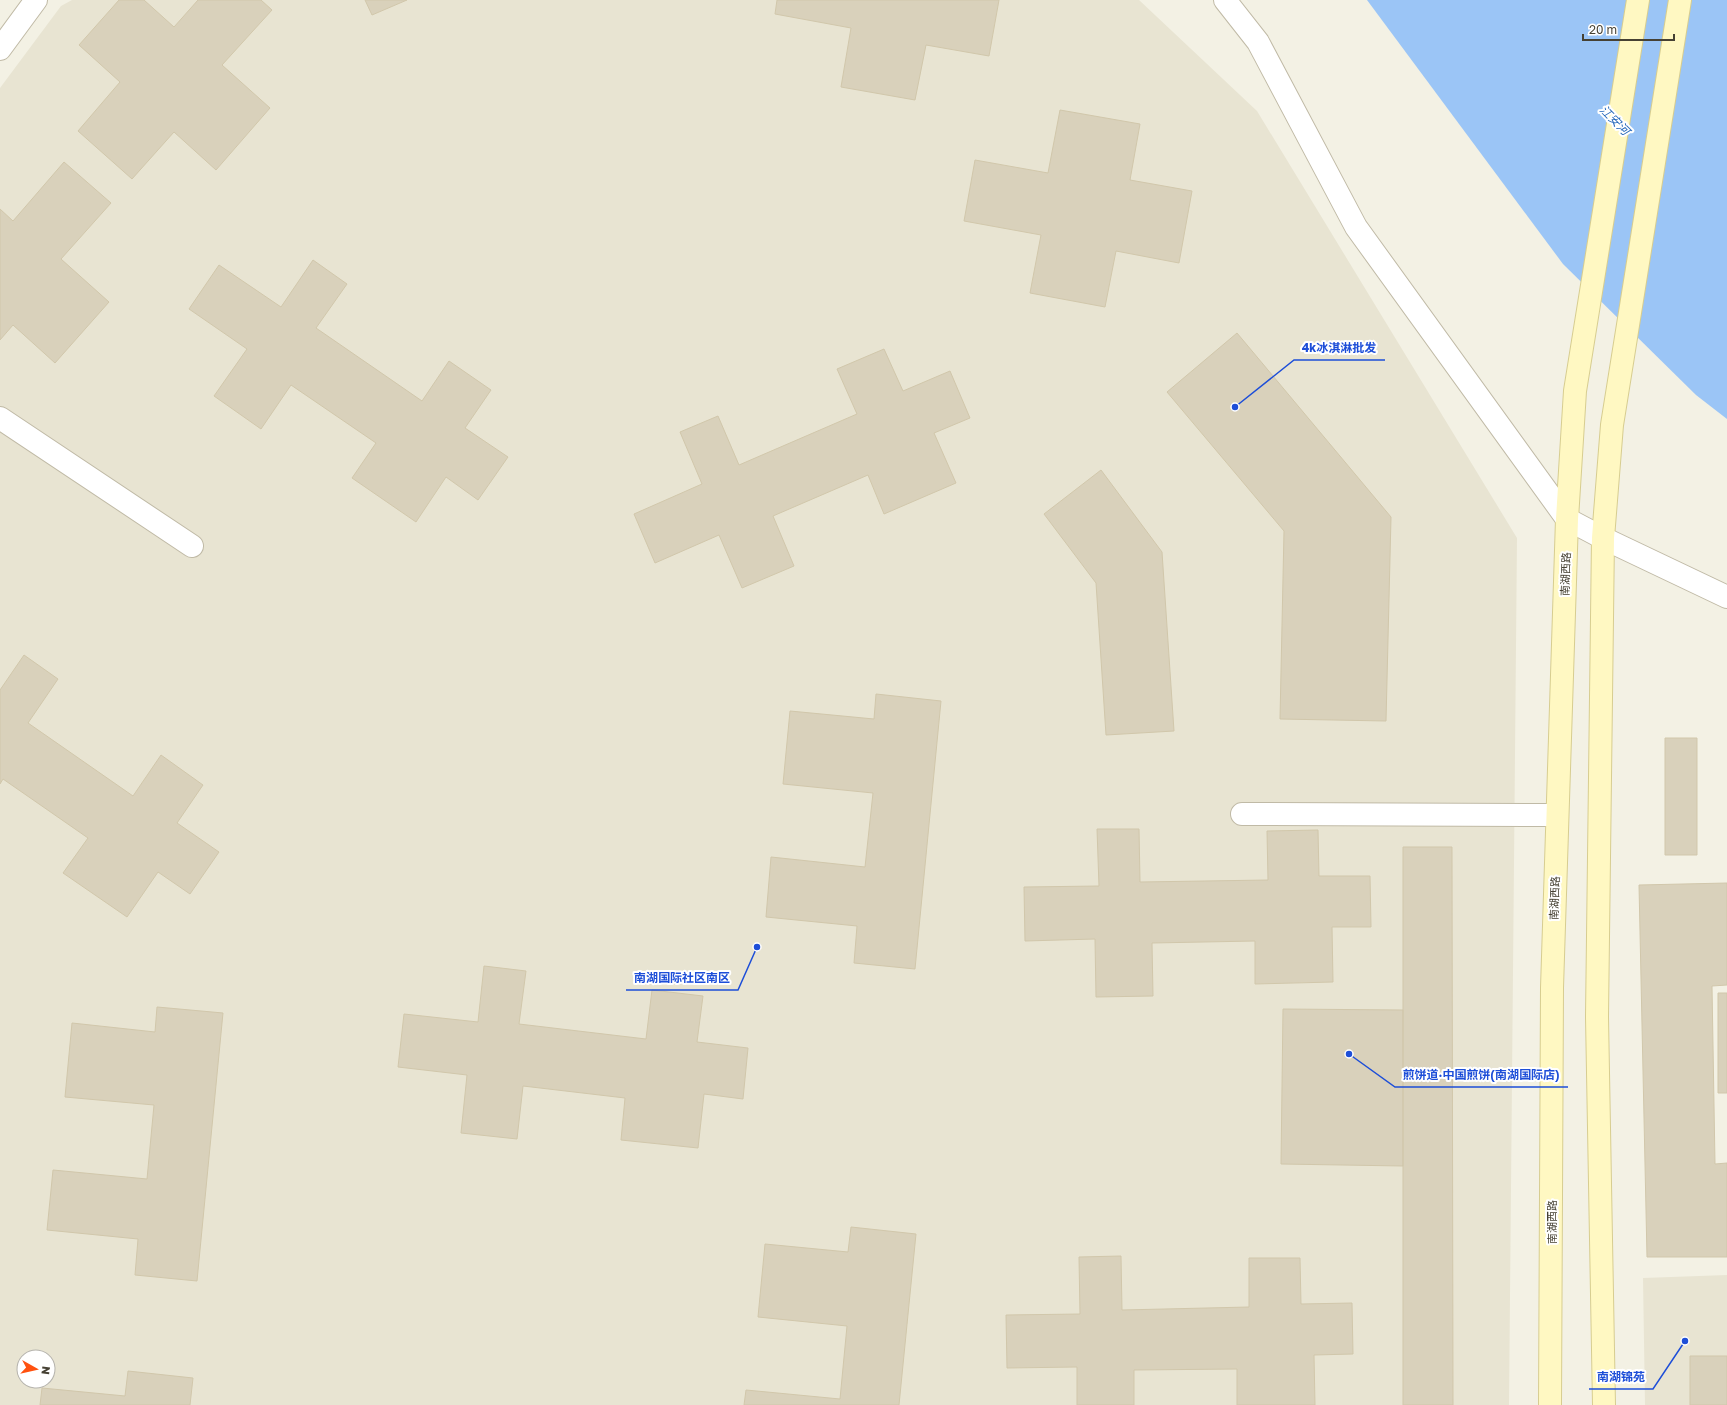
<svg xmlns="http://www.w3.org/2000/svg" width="1727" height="1405" font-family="'Golos Text','Noto Sans SC',sans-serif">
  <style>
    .residential { fill: #e8e4d2; fill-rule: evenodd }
    .water { fill: #9bc5f6 }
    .building { fill: #d9d1bb; stroke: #d1c7ab }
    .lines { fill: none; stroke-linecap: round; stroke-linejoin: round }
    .street-casing { stroke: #c0baa6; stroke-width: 24 }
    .secondary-casing { stroke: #d7cd90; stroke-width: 24 }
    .street { stroke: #fff; stroke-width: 22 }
    .secondary { stroke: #fff8c2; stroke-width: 22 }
    .labels { text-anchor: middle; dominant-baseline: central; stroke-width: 4; stroke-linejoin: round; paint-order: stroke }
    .street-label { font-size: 11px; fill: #464133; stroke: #fff }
    .water-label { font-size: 12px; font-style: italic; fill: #2568ba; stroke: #fff }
    .leader { fill: none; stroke: #1d4ed8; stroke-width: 1.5 }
    .callout-dot { fill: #1d4ed8; stroke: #fff; stroke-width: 1.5 }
    .callout-label { font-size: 12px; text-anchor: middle; font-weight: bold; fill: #1d4ed8; stroke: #fff; stroke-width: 4; stroke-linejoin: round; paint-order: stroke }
  </style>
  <rect width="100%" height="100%" fill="#f3f1e4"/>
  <path class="residential" d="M72,0H1139L1257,111L1517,538L1509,1405H0V88L61,6ZM24,1357H48V1381H24Z
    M1727,1275V1405H1645L1643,1278Z"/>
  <path class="water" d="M1367,0H1727V419L1696,395L1563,264Z"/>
  <path class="building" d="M119,0H144L174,27L198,0H261L272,10L222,65L270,108L216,170L174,132L132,179L78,131L120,82L79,45Z
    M365,0H407L372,15Z
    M777,0H999L989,56L926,45L915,100L841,87L851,28L775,14Z
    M1060,110L1140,124L1130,180L1192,191L1179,263L1116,251L1105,307L1030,293L1041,235L964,221L975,160L1048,173Z
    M64,162L111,203L61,259L109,302L55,363L13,325L0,340V209L13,221Z
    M313,260L347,284L316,328L422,401L449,361L491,390L465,428L508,457L478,500L446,477L416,522L352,478L376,443L291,385L261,429L214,396L247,349L189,309L219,265L281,307Z
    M1237,333L1391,517L1386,721L1280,719L1284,531L1167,392Z
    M884,349L903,391L950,371L970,418L934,433L956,483L884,514L868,475L773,516L794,566L742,588L719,535L655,563L634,514L702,484L680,432L718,416L739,465L857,414L837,369Z
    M1101,470L1162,552L1174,731L1106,735L1096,583L1044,514Z
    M24,655L58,679L28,723L133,796L161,755L203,785L177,823L219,852L190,894L158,872L127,917L63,873L88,838L3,779L0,784V690Z
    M876,694L941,701L915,969L854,963L857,926L766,917L771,857L865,867L873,793L783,784L790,711L874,719Z
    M1665,738H1697V855H1665Z
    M1097,829H1139L1140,882L1268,880L1267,831L1318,830L1319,876H1370L1371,927H1332L1333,982L1255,984V941L1152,943L1153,996L1096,997L1095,939L1025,941L1024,887L1099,886Z
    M1403,847H1452L1453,1405H1403Z
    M1727,883V985L1712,986L1715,1164L1727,1163V1257H1647L1639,885Z
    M484,966L526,971L519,1024L646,1039L652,990L703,996L697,1042L748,1048L743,1099L704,1094L698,1148L621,1140L625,1098L523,1086L517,1139L461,1133L467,1075L398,1067L404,1014L478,1022Z
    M1718,993H1727V1093H1718Z
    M157,1007L223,1013L197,1281L135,1275L138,1239L47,1230L53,1170L147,1179L154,1105L65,1097L72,1023L155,1032Z
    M1283,1009L1403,1010V1166L1281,1164Z
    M851,1227L916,1234L899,1405H744L746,1390L840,1399L847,1326L758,1317L765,1244L848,1252Z
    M1121,1256L1122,1310L1249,1307V1258H1300L1301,1304L1352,1303L1353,1354L1314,1355L1315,1405H1237V1369L1134,1370V1405H1077V1367L1007,1368L1006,1315L1080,1314L1079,1257Z
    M1690,1356H1727V1405H1690Z
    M128,1371L193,1378L190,1405H40L42,1388L125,1396Z"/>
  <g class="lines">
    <defs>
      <path id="street" d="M1225,0L1258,42L1356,227L1567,519L1603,538L1727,597
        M0,49L36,0
        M0,418L192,546
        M1242,814L1557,815"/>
      <path id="secondary" d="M1550,1405L1552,988L1567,519L1575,391L1638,0
        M1604,1405L1597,1017L1603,538L1612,425L1680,0"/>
    </defs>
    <use href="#street" class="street-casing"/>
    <use href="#secondary" class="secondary-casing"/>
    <use href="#street" class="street"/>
    <use href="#secondary" class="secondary"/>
  </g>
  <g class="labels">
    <g class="street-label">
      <text transform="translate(1565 574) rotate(-88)">南湖西路</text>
      <text transform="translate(1554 898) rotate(-88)">南湖西路</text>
      <text transform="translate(1551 1222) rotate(-90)">南湖西路</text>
    </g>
    <g class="water-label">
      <text transform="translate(1615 120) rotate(45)">江安河</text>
    </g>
  </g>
  <path class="leader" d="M1235 407L1294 360H1385M757 947L738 990H626M1349 1054L1395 1087H1568M1685 1341L1653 1389H1589"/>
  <g class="callout-dot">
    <circle cx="1235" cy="407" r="4"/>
    <circle cx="757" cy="947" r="4"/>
    <circle cx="1349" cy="1054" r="4"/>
    <circle cx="1685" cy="1341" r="4"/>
  </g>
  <g class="callout-label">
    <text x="1339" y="352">4k冰淇淋批发</text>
    <text x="682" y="982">南湖国际社区南区</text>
    <text x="1481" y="1079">煎饼道·中国煎饼(南湖国际店)</text>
    <text x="1621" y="1381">南湖锦苑</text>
  </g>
  <g transform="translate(36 1369) rotate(98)"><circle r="19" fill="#ffffff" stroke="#b5b3ad"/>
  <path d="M0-3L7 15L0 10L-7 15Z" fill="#ff510f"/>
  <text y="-6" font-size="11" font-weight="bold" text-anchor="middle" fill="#464133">N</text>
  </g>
  <path d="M1583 34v6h91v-6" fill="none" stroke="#464133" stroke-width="2"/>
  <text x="1589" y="34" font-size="12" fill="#464133" stroke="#ffffff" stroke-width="3" paint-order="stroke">20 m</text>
</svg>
